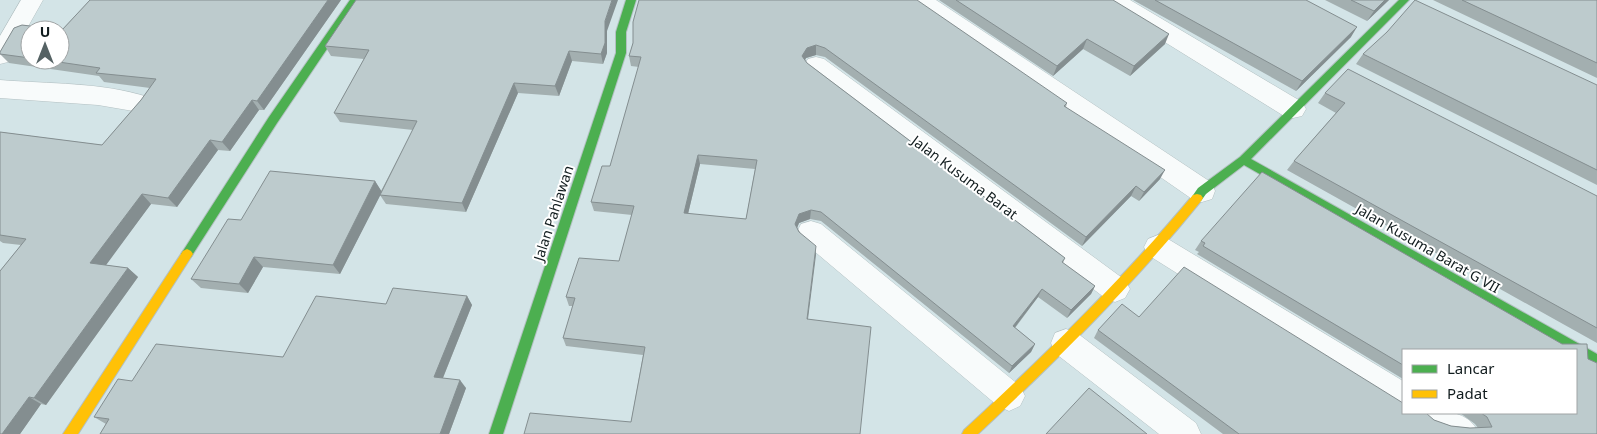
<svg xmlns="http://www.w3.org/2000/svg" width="1597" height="434" font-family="'Noto Sans',sans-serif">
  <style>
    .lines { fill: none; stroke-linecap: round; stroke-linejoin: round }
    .street-casing { stroke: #b3c0c2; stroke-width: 1 }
    .fast-casing { stroke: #b3c0c2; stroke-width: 2 }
    .slow-casing { stroke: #b3c0c2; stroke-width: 2 }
    .street { fill: #f8fbfb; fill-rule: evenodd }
    .fast { fill: #4caf50; fill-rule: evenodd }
    .slow { fill: #ffc107; fill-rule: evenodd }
    .wall { fill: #a3afb0; fill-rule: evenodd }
    .shaded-wall { fill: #848e90 }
    .building { fill: #bdcbcd; stroke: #848e90; fill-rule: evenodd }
    .labels { text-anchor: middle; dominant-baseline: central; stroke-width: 4; stroke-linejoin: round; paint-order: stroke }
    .street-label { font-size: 14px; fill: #111c1e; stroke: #fff }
  </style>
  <rect width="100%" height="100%" fill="#d3e4e7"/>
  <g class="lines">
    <defs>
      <path id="street" d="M21,0H43L8,62L0,64V36Z
        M909,0H936L1212,183L1215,191L1212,199L1202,202L1192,199L912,5Z
        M1102,0H1130L1302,102L1306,109L1302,116L1293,118L1284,116L1105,5Z
        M816,57L824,59L1125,280L1130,289L1125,298L1115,302L1105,298L808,71L804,65L808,59Z
        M0,80C49,84 101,82 148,97L151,103L148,109L139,112L98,105L0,98Z
        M811,221L821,224L1020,386L1025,396L1020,406L1009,411L998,406L801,240L797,232L801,224Z
        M1158,235L1168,239L1403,381V413L1392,408L1148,255L1144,247L1148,239Z
        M1066,329L1077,333L1196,423L1201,434H1159L1055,353L1051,343L1055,333Z
        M1412,413C1437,411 1468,407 1479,434C1453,434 1424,434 1412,413Z"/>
      <path id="fast" d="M350,0H360L277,123L191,257L187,259L183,257L181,254L183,251L269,117Z
        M626,0H636L626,32V53L503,434H489L616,53V32Z
        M1399,0H1409L1251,159L1597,354V367L1576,355V350H1567L1244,165L1206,194L1201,201H1193L1191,198L1198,188L1240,157Z"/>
      <path id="slow" d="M1197,194L1201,195L1203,198L1201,201C1133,285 1057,360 978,434H962L964,430C1045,355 1123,279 1193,195Z
        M187,249L191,251L193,254L191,257L78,434H63L183,251Z"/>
    </defs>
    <use href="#street" class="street-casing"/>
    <use href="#fast" class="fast-casing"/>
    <use href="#slow" class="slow-casing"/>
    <use href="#street" class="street"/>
    <use href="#fast" class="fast"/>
    <use href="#slow" class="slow"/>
  </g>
  <path class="wall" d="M90,0H341L264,110H259L230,151L218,150L177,207L151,204L105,265L128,268L138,277L46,405L41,404L20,434H0V271L21,245L3,243L0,241V132L102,145L141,100L150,88L104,82L99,76L9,63L0,54V52L14,28L22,25L62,30ZM30,30H60V60H30Z
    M639,0L1067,103L1066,107L1160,179L1139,201L1131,196L1082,246L825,57L816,55L806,58L805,60L807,63L1065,258L1063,263L1095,286L1091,294L1067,318L1038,297L1015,328L1035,344L1031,352L1009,373L821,221L810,219L799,223L797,228L816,255L631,422L643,355L566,346L563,338L573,306H569L566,297L619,261L632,215L594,211L591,202L610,166L639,67L631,66L629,56L633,43ZM700,164L755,169L746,219L688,214Z
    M939,0H1113L1165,44L1130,76L1083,49L1053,76Z
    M1133,0H1306L1351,37L1296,91Z
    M1325,0H1389L1367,21Z
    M1433,0H1597V78Z
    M607,31V53L603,64L572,61L559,96L518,93L466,212L386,204L380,195L340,274L263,267L248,293L201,288L191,279L241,220L375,181L381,191L413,130L340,122L334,113L364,59L331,56L325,46Z
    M1363,54L1597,85V185L1356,64Z
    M1325,93L1597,196V343L1287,170L1294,161L1336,113L1318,103Z
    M1201,241L1588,359L1597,434H1223L1094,338L1098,330L1139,317L1401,402L1426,414L1434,420L1451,426L1470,428H1478L1475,424L1460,413H1458H1576L1403,350V379L1197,254L1199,252L1195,250Z
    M467,296L472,305L443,378L466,388L449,434H100L106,424L94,417L132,381L283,357L386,304Z"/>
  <path class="shaded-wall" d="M328,0H341L264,110L257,101Z
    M612,0H618L607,31V53L603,64L601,54L605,21Z
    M1385,0H1389L1367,21L1374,11Z
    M1357,27L1351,37L1296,91L1302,81Z
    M1169,34L1165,44L1130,76L1134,66Z
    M1087,39L1083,49L1053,76L1057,66Z
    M816,45V55L806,58L802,66V56L807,48Z
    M569,51L572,61L559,96L555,86Z
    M514,83L518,93L466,212L462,203Z
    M252,100L259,110L230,151L222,142Z
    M210,140L218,150L177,207L168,198Z
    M698,155L700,164L686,222L684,213Z
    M1165,170L1160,179L1139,201L1144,192Z
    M375,181L382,192L340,274L333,265Z
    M1136,186L1131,196L1082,246L1086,237Z
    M142,194L151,204L101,272L90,263Z
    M811,210L810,219L799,223L795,233V224L799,214Z
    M816,246V255L807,327V319Z
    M254,257L263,267L248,293L239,284Z
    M128,268L138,277L46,405L34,398Z
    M1095,286L1091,294L1067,318L1071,310Z
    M1042,289L1038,297L1009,335L1013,326Z
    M467,296L472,305L440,385L434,377Z
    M1035,344L1031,352L1009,373L1012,366Z
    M460,380L466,388L449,434H440Z
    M29,397L41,404L20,434H2Z"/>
  <path class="building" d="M90,0H328L257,101L252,100L222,142L210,140L168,198L142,194L90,263L128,268L34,398L29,397L2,434H0V271L26,239L0,235V132L102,145L141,100L156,79L96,73L100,68L45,60H60V30H30V58L0,54V52L14,28L22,25L62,30Z
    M356,0H612L605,21V43L601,54L569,51L555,86L514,83L462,203L380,195L417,121L334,113L369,50L325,46Z
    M639,0H917L1067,103L1064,106L1165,170L1144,192L1136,186L1086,237L825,48L816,45L807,48L802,56L807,63L1065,258L1062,262L1095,286L1071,310L1042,289L1013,326L1035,344L1012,366L821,212L811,210L799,214L795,224L799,232L816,246L807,319L871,327L860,434H524L530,413L631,422L645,347L563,338L575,298L566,297L579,258L619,261L634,206L591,202L602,166H610L641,57L629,56L633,43V22ZM698,155L757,160L746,219L684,213Z
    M956,0H1113L1169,34L1134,66L1087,39L1057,66Z
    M1155,0H1306L1357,27L1302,81Z
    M1351,0H1385L1374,11Z
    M1415,0L1597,85V170L1363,54L1387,32Z
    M1462,0H1597V63Z
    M1348,69L1597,196V328L1294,161L1345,103L1325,93Z
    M270,171L375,181L333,265L254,257L239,284L191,279L228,219L241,220Z
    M1262,172L1562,344H1587L1588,359L1597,363V434H1239L1098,330L1122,304L1139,317L1184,267L1403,403V413H1426L1434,420L1451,426L1470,428L1492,427L1487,417L1481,413H1576V350H1403V365L1203,246L1205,243L1201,241Z
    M393,288L467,296L434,377L460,380L440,434H100L109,419L94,417L118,379L132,381L156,344L283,357L316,296L386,304Z
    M1089,388L1147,434H1046Z"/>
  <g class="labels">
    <g class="street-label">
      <text transform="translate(965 177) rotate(37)">Jalan Kusuma Barat</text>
      <text transform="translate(553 213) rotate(-72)">Jalan Pahlawan</text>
      <text transform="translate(1428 248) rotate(30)">Jalan Kusuma Barat G VII</text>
    </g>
  </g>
  <rect x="1402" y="349" width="175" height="65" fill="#ffffff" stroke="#a0a4a5"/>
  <rect x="1412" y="365" width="25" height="8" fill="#4caf50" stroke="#a0a4a5"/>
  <text x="1447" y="374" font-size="15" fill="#111c1e">Lancar</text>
  <rect x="1412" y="390" width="25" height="8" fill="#ffc107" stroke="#a0a4a5"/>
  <text x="1447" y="399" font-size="15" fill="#111c1e">Padat</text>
  <g transform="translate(45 45)"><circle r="24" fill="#ffffff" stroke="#a0a4a5"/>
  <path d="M0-4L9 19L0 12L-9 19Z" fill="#556264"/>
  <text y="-8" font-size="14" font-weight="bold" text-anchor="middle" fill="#111c1e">U</text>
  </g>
</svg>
